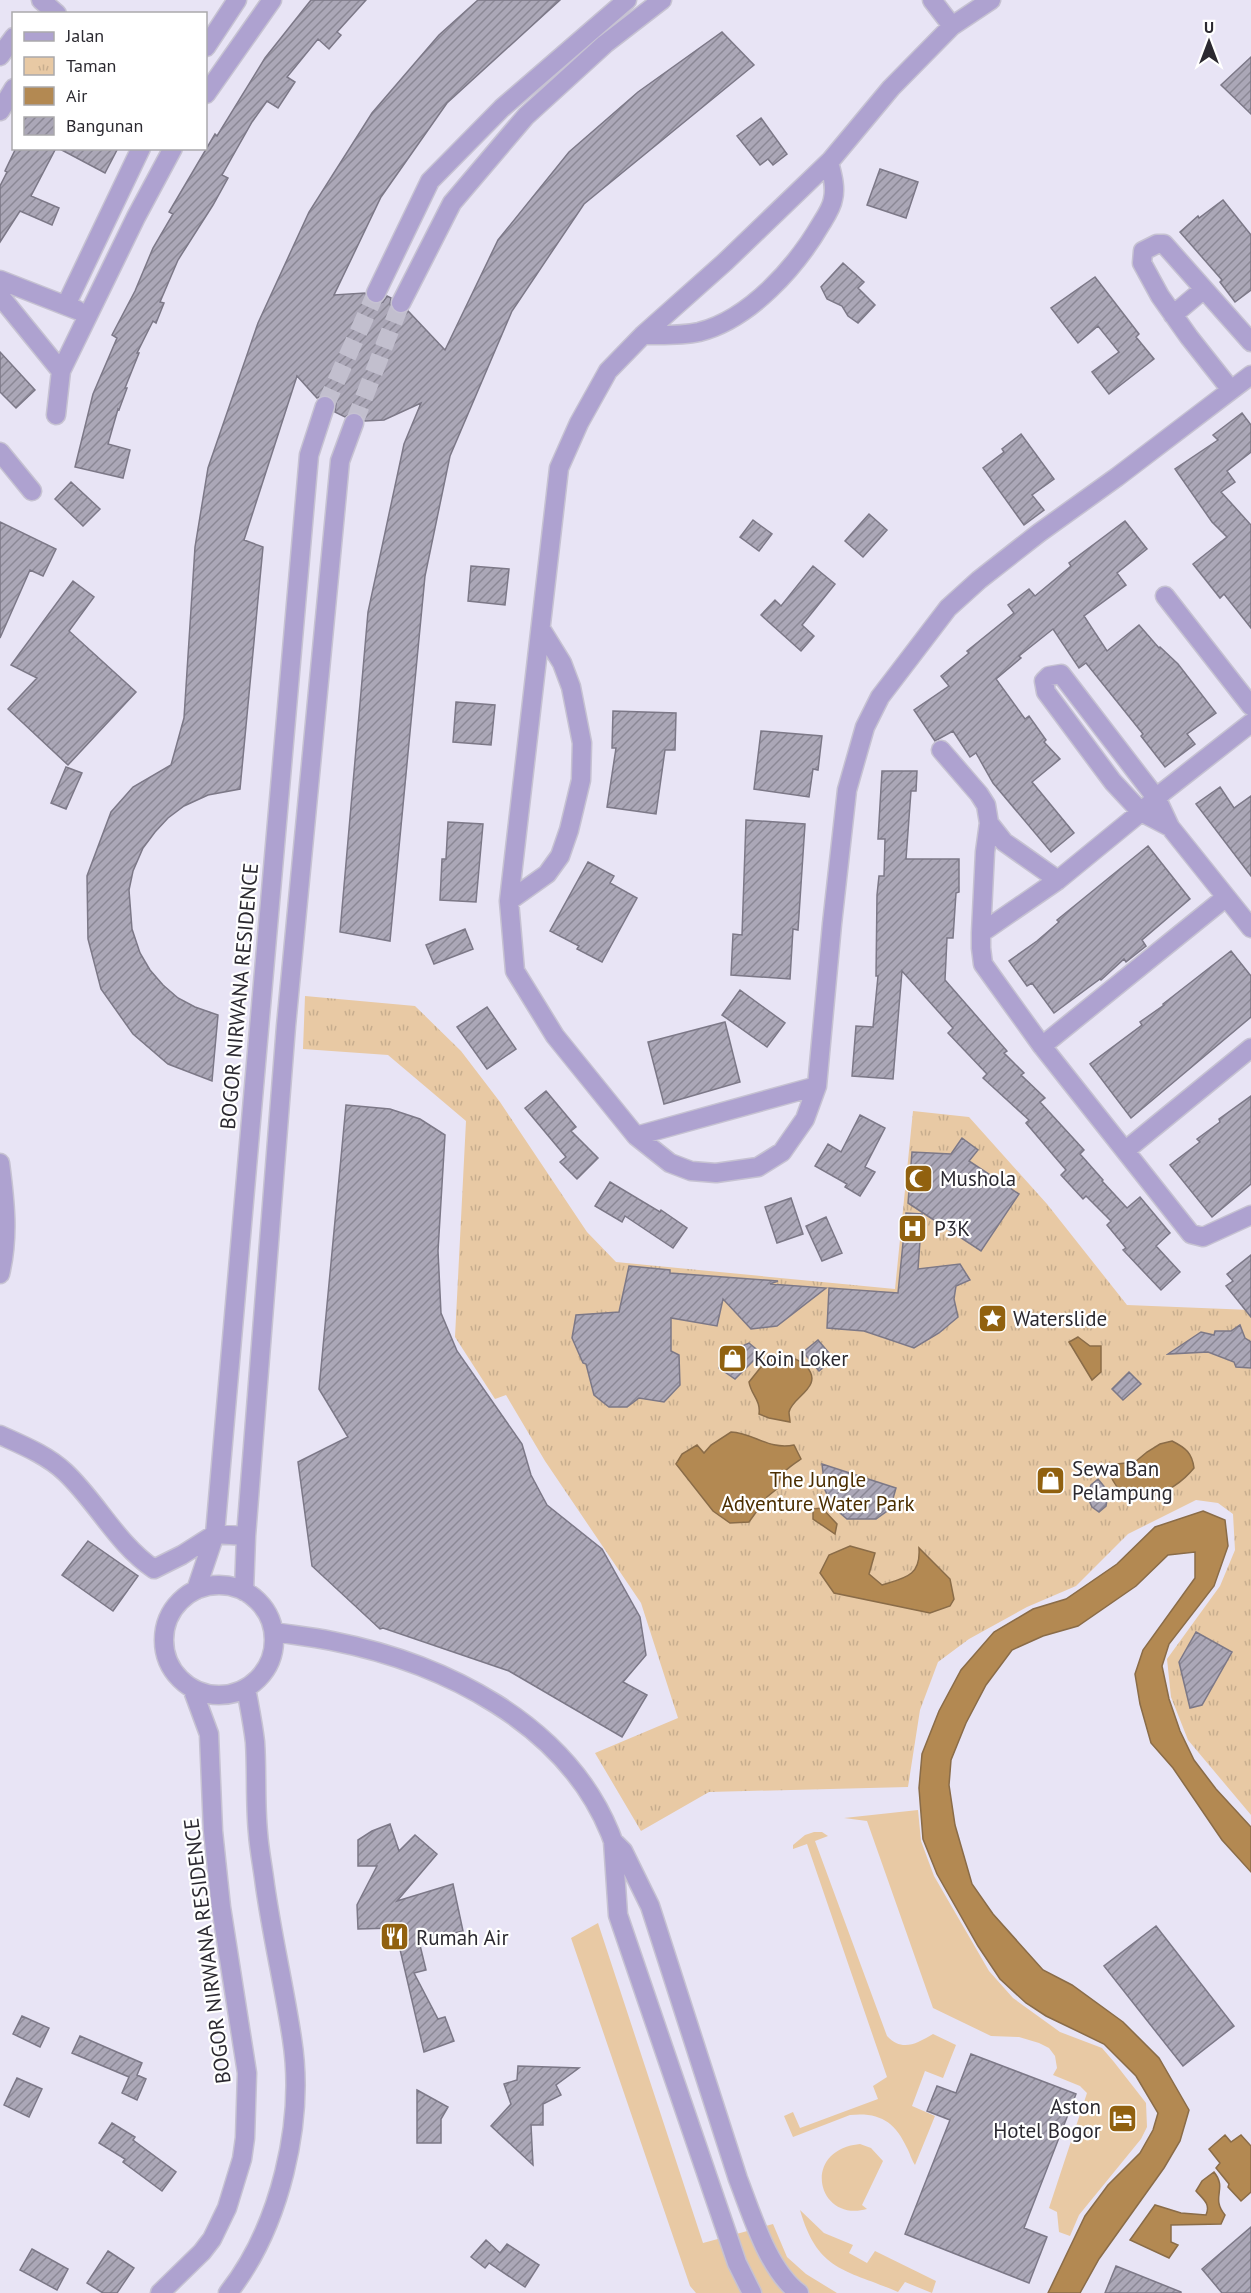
<svg xmlns="http://www.w3.org/2000/svg" width="1251" height="2293" font-family="'PT Sans',sans-serif">
  <style>
    .green { fill: #e8c9a4 }
    .park { fill: url(#park-tufts) }
    .water { fill: #b38952; stroke: #8a6c48; stroke-width: 1.5 }
    .building { fill: url(#building-hatch); stroke: #7c7887; stroke-width: 1.5 }
    .lines { fill: none; stroke-linecap: round; stroke-linejoin: round }
    .minor-tunnel { stroke: #c2bfce; stroke-width: 18; stroke-dasharray: 18 9; stroke-linecap: butt }
    .minor-casing { stroke: #c6c2d2; stroke-width: 21 }
    .minor { stroke: #aea2d0; stroke-width: 18 }
    .labels { text-anchor: middle; dominant-baseline: central; stroke-width: 4.5; stroke-linejoin: round; paint-order: stroke }
    .street-label { font-size: 21px; fill: #2b2930; stroke: #fff }
    .poi-label { font-size: 21px; fill: #2b2930; stroke: #fff; text-anchor: start }
    .park-label { font-size: 21px; fill: #4b2e00; stroke: #fff }
  </style>
  <defs>
    <pattern id="park-tufts" width="24" height="20" patternUnits="userSpaceOnUse" patternTransform="scale(1.5)"><rect width="24" height="20" fill="#e8c9a4"/><path d="M3 7l-1-3M5 7V3M7 7l1-3M15 17l-1-3M17 17v-4M19 17l1-3" fill="none" stroke="#c7ad8e"/></pattern>
    <pattern id="building-hatch" width="6" height="6" patternUnits="userSpaceOnUse" patternTransform="scale(1.5)"><rect width="6" height="6" fill="#aba7b7"/><path d="M-1 1l2-2M0 6l6-6M5 7l2-2" fill="none" stroke="#8b8895"/></pattern>
  </defs>
  <rect width="100%" height="100%" fill="#e8e4f5"/>
  <path class="green" d="M918,1810L921,1841L934,1876L989,1971L1013,1998L1060,2032L1102,2048L1114,2062L1146,2103L1147,2127L1141,2139L1079,2215L1070,2236L1059,2232L1057,2212L1049,2208L1087,2093L1080,2086L1053,2075L1057,2068L1055,2056L1049,2048L1039,2043L1019,2037L991,2036L933,2008L867,1821L844,1818Z
    M814,1832H822L828,1836L815,1841L887,2036C902,2052 916,2044 933,2034L956,2045L943,2078L925,2071L912,2106L935,2116L915,2165C911,2159 910,2153 907,2148C895,2122 880,2112 850,2115L793,2137L784,2116L793,2112L800,2128L878,2099L873,2086L887,2077L807,1844L793,1849V1845L805,1835Z
    M598,1923L703,2243L773,2224L787,2257L806,2274L837,2293H696L690,2286L571,1938Z
    M860,2144L871,2148L883,2161L862,2205L867,2209C817,2223 800,2150 860,2144Z
    M800,2210L824,2233L853,2245L849,2253L867,2263L875,2251L936,2281L932,2293L905,2282L898,2292C845,2269 818,2272 800,2210Z"/>
  <path class="park" d="M305,996L415,1006L461,1051L500,1102L587,1232L616,1262L895,1289L913,1111L969,1117L1047,1204L1127,1305L1251,1310V1815L1188,1740L1171,1697L1167,1659L1220,1586L1235,1550L1233,1514L1218,1503L1196,1500L1128,1534L1076,1586L1027,1607L969,1639L938,1662L920,1710L908,1787L709,1792L641,1831L595,1753L678,1718L641,1603L545,1461L506,1395L495,1399L455,1337L466,1121L388,1055L303,1049Z"/>
  <path class="water" d="M1078,1337L1090,1346H1101V1372L1092,1380L1069,1342Z
    M776,1356C788,1356 799,1358 807,1367C824,1387 792,1397 789,1412C789,1415 790,1419 790,1422L769,1418L759,1414C761,1400 751,1395 749,1382L765,1362Z
    M731,1432C754,1433 768,1450 794,1445L801,1459C789,1467 779,1473 778,1488L767,1497L749,1522L730,1523L713,1511L676,1464L682,1454L697,1445L704,1453L711,1445Z
    M1172,1441C1186,1448 1192,1453 1194,1468C1173,1494 1126,1517 1110,1474L1117,1464L1135,1462L1147,1452L1160,1444Z
    M822,1508L837,1524L835,1534L813,1519V1509Z
    M1203,1511L1225,1520L1228,1546L1214,1586L1169,1644L1162,1666L1169,1699L1180,1731L1194,1760L1216,1789L1251,1827V1872L1222,1840L1173,1768L1151,1743L1140,1704L1135,1674L1143,1650L1195,1578V1552L1168,1555L1136,1586L1078,1626L1043,1636L1012,1650L986,1685L966,1723L951,1760L949,1785L955,1825L972,1884L993,1914L1043,1970L1072,1985L1123,2022L1159,2058L1189,2110L1180,2141L1164,2168L1099,2259L1080,2293H1048L1085,2216L1108,2185L1140,2153L1153,2130L1158,2113L1136,2076L1104,2044L1046,2016L1026,2003L1000,1979L978,1946L937,1874L923,1839L919,1788L922,1754L939,1711L961,1670L994,1632L1033,1609L1066,1599L1117,1564L1155,1527Z
    M850,1546L875,1553L869,1574L882,1585C905,1578 921,1576 919,1548L950,1579L954,1599L950,1606L930,1613L834,1593L820,1573L829,1555Z
    M1225,2135L1231,2142L1241,2135L1251,2146V2192L1241,2201L1228,2187L1229,2184L1216,2168L1220,2163L1209,2149Z
    M1214,2172C1228,2189 1210,2197 1225,2215L1221,2224L1171,2225V2242L1178,2245L1169,2258L1130,2240L1155,2205L1181,2213L1206,2215C1211,2204 1203,2199 1196,2191L1202,2181Z"/>
  <path class="building" d="M311,0H366L337,32L341,35L329,49L318,39L287,77L295,82L278,108L267,101L252,122L222,175L228,178L213,205L178,260L160,302L164,303L156,323L153,321L137,353H139L125,388H127L119,410L118,409L108,444L130,450L123,478L75,467L93,394L117,338L112,335L135,291L153,248L173,214L169,212L215,134L217,136L265,58Z
    M478,0H560L447,103L381,197L334,295L365,293L367,300L376,304L383,302L387,296L391,298L390,304L392,310L401,314L408,311L445,350L498,240L569,152L638,92L722,32L754,65L584,204L512,311L450,456L425,576L390,941L340,932L368,612L404,444L421,403L384,420L365,421L362,415L353,412L345,417L335,412L336,404L333,398L323,395L317,398L297,376L244,540L263,547L240,789L208,795L184,806L168,818L155,832L143,848L133,871L129,890L132,929L140,953L150,970L163,985L178,998L195,1007L218,1015L212,1081L168,1064L133,1034L101,989L88,939L87,876L111,812L133,787L171,765L184,718L195,547L208,468L258,323L309,212L372,113L439,35Z
    M1251,57V114L1221,85Z
    M761,118L787,154L773,165L768,159L760,165L737,136Z
    M16,148H56L31,196L59,208L52,225L20,211L0,242V186L7,172L5,171Z
    M58,148H118L105,173Z
    M880,169L918,182L906,218L867,205Z
    M1223,200L1251,235V290L1235,302L1220,282L1222,280L1180,232L1198,216L1199,218Z
    M843,263L864,282L858,288L875,305L858,323L848,316L842,306L827,299L821,287Z
    M1095,277L1139,334L1136,337L1154,359L1109,394L1092,372L1119,352L1098,326L1078,343L1051,308Z
    M0,352L35,390L16,408L0,392Z
    M1242,413L1251,425V452L1227,471L1235,482L1221,492L1251,525V628L1224,594L1220,598L1193,564L1227,537L1212,522L1175,469L1218,440L1213,435Z
    M1021,434L1054,479L1032,495L1044,510L1024,525L983,468L1004,452L1002,449Z
    M71,482L100,509L83,526L55,499Z
    M869,514L887,530L863,557L845,541Z
    M753,520L772,534L759,551L740,537Z
    M1125,521L1147,549L1117,573L1126,585L1084,616L1107,651L1139,625L1159,648L1160,647L1178,664L1216,713L1187,734L1195,744L1165,767L1141,736L1143,734L1086,663L1079,668L1053,629L1019,656L1021,658L996,679L1025,719L1029,716L1046,740L1044,742L1060,759L1032,782L1074,833L1051,852L993,783L976,753L970,757L953,731L935,741L914,710L949,686L941,676L969,653L967,651L1014,613L1008,605L1029,589L1035,596L1071,566L1069,563Z
    M0,522L56,549L43,576L30,570L0,638Z
    M471,566L509,569L505,605L468,601Z
    M813,566L835,584L802,625L814,636L801,651L761,615L775,600L781,606Z
    M73,581L94,597L69,631L136,692L68,765L8,709L37,678L11,665Z
    M456,702L495,705L491,745L453,742Z
    M613,711L676,713L675,750H665L656,814L607,807L616,748H612Z
    M761,731L822,736L818,770L813,769L809,797L754,789Z
    M66,767L82,773L66,809L51,803Z
    M882,771H917L916,791H911L906,859H959V892L956,893L953,938H947L945,980L1007,1051L1004,1053L1024,1073L1021,1075L1045,1098L1040,1102L1084,1150L1080,1154L1103,1180L1102,1181L1127,1208L1140,1197L1170,1233L1156,1246L1180,1272L1161,1290L1123,1250L1126,1248L1107,1225L1111,1221L1086,1196L1083,1199L1061,1175L1066,1170L1026,1123L1029,1120L983,1078L987,1074L948,1033L953,1028L902,971L893,1079L852,1076L856,1026L873,1027L878,976H876L877,895L879,876H884L885,839H878Z
    M1220,787L1234,808L1251,796V876L1196,804Z
    M746,820L805,824L798,930L793,929L790,979L731,975L733,934L742,935Z
    M448,822L483,824L476,902L440,900L442,859H446Z
    M1148,846L1190,899L1142,940L1146,946L1126,962L1124,959L1101,980L1100,979L1054,1013L1032,983L1027,986L1009,961L1037,941L1059,922L1057,920Z
    M588,862L614,876L610,883L637,898L602,962L577,949L579,946L550,931Z
    M465,929L473,949L434,964L426,945Z
    M1231,951L1251,976V1017L1131,1118L1090,1064L1142,1025L1140,1022L1164,1005L1163,1004Z
    M740,990L785,1023L767,1047L722,1015Z
    M487,1007L516,1049L487,1069L457,1027Z
    M725,1022L740,1082L664,1104L648,1042Z
    M546,1091L576,1127L571,1131L598,1158L577,1179L560,1162L566,1157L525,1108Z
    M1251,1096V1184L1212,1217L1170,1165L1200,1142L1197,1139L1220,1122L1219,1119Z
    M346,1105L390,1109L420,1119L445,1135L438,1251L441,1313L457,1351L522,1444L531,1475L547,1505L602,1549L640,1617L646,1655L623,1682L647,1695L622,1737L509,1671L383,1628L380,1629L312,1566L298,1462L348,1437L319,1389Z
    M860,1115L885,1128L865,1167L875,1172L860,1196L845,1187L847,1184L815,1166L828,1144L841,1152Z
    M962,1138L978,1150L969,1161L1019,1194L981,1251L908,1203L912,1152L951,1154Z
    M610,1182L660,1212L661,1210L687,1228L673,1248L625,1216L622,1222L595,1206Z
    M791,1198L803,1234L777,1243L765,1207Z
    M906,1213L922,1214L918,1269L960,1264L970,1280L956,1286L954,1299L958,1317L939,1333L914,1348L864,1331L827,1328L829,1288L898,1293Z
    M826,1217L842,1253L822,1261L806,1226Z
    M1251,1255V1317L1226,1286L1233,1281L1227,1274Z
    M629,1266L670,1270V1273L778,1281L770,1284L826,1288L777,1326L751,1329L723,1299L717,1326L671,1318V1351L679,1355L680,1385L664,1402L639,1398L627,1407H609L594,1395L586,1364L583,1363L572,1338L576,1315L619,1312Z
    M1240,1325L1245,1338L1251,1342V1368L1236,1367L1234,1362L1208,1352L1168,1354L1201,1332L1214,1335L1215,1331H1231Z
    M818,1340L834,1359L819,1371L803,1352Z
    M749,1343L761,1353L735,1379L719,1368L726,1353Z
    M1129,1372L1141,1384L1123,1400L1112,1389Z
    M822,1464L896,1488L890,1509L876,1519H847L833,1507L825,1490Z
    M1098,1479L1107,1490L1108,1495L1106,1506L1099,1512L1092,1507L1087,1496L1091,1485Z
    M88,1541L138,1576L113,1611L62,1575Z
    M1196,1632L1232,1652L1202,1705L1190,1708L1179,1662Z
    M390,1824L399,1851L415,1835L437,1854L397,1901L453,1884L463,1931L419,1941L426,1970L414,1973L438,2019L445,2017L454,2041L424,2052L395,1928L358,1929L357,1905L377,1866H358V1840L372,1831Z
    M1156,1926L1234,2026L1183,2066L1104,1966Z
    M22,2016L49,2028L40,2047L13,2034Z
    M80,2036L142,2063L137,2075L146,2079L137,2100L122,2093L129,2077L72,2053Z
    M971,2054L1076,2094L1024,2228L1047,2237L1029,2283L905,2234L950,2120L927,2111L937,2086L956,2093Z
    M518,2066L579,2068L556,2085L561,2095L543,2104V2125H531L533,2165L491,2126L511,2104L504,2084L517,2080Z
    M17,2078L42,2089L29,2117L4,2105Z
    M417,2090L448,2107L441,2119V2143H417Z
    M112,2123L135,2137L133,2140L176,2172L162,2191L123,2162L125,2159L99,2143Z
    M1251,2227V2293H1222L1202,2269Z
    M486,2240L500,2253L507,2244L539,2265L525,2287L489,2263L485,2268L471,2257Z
    M32,2249L68,2269L57,2290L20,2270Z
    M108,2251L134,2268L117,2293H103L87,2283Z
    M1116,2266L1181,2292V2293H1105Z"/>
  <g class="lines">
    <path class="minor-tunnel" d="M325,406L376,293
      M354,423L401,303"/>
    <defs>
      <path id="minor" d="M41,0L57,14
        M932,0L952,26
        M991,0L952,26L891,88L831,160L725,262L643,335L608,371L579,423L559,468L509,901L515,971L555,1036L636,1136L670,1163L691,1171L716,1173L758,1167L782,1152L805,1119L817,1086L832,924L847,790L865,727L880,697L948,608L979,580L1039,533L1117,477L1251,375
        M206,47L237,0
        M0,56L14,37
        M206,94L272,0
        M0,111L14,88
        M0,280L77,310
        M376,293L430,181L502,108L627,0
        M0,296L61,371
        M401,303L452,203L526,116L605,44L662,0
        M66,305L141,148
        M1173,315L1204,289
        M643,335C662,335 681,336 699,332C750,319 796,267 821,224C826,216 832,207 833,199C836,187 832,174 829,162
        M1231,390L1189,337L1160,296L1142,263L1143,251L1157,244H1164L1251,342
        M56,415L61,371L136,217L173,148
        M0,452L32,491
        M1165,596L1251,706
        M1251,723L1163,792L1141,812L1058,880L981,933V948L983,964L1042,1046L1191,1234L1203,1237L1251,1215
        M941,750L979,794L986,805L989,823
        M1170,827L1141,812L1113,782L1046,692L1044,681L1049,676L1061,674L1157,799L1170,827L1251,928
        M509,901L547,874L560,856L569,830L581,780L582,743L571,687L562,663L541,629
        M981,933L985,852L989,823L1004,842L1058,880
        M1042,1046L1225,898
        M636,1136L817,1086
        M1126,1150L1251,1048
        M0,1163C5,1201 9,1237 0,1274
        M0,1435C22,1445 47,1455 65,1472C97,1502 117,1544 154,1569L182,1555L215,1534L246,1536
        M164 1640a55 55 0 1 1 110 0a55 55 0 1 1-110 0Z
        M196,1590L215,1534L309,455L325,406
        M244,1591L246,1536L286,1026L340,461L354,423
        M274,1632C293,1635 313,1637 332,1641C444,1663 565,1723 610,1833L613,1841L618,1915L737,2263L752,2293
        M613,1841L623,1851L650,1906L738,2179C752,2215 768,2270 799,2293
        M160,2293L202,2252L212,2239L227,2208L242,2159L245,2138L247,2073L221,1907L213,1831L209,1734L192,1688
        M228,2293C280,2227 305,2122 292,2039C284,1985 271,1932 264,1878C262,1863 259,1848 258,1833C255,1802 257,1772 255,1742C253,1724 249,1705 246,1688"/>
    </defs>
    <use href="#minor" class="minor-casing"/>
    <use href="#minor" class="minor"/>
  </g>
  <defs>
    <symbol id="mosque-square" viewBox="-11 -11 22 22"><rect x="-9" y="-9" width="18" height="18" rx="4" fill="#91610f" stroke="#fff"/><path d="M3.5-4.9A6 6 0 1 0 3.5 4.9A5 5 0 1 1 3.5-4.9Z" fill="#fff"/></symbol>
    <symbol id="hospital-square" viewBox="-11 -11 22 22"><rect x="-9" y="-9" width="18" height="18" rx="4" fill="#91610f" stroke="#fff"/><path d="M-5-5h3v3.5h4V-5h3V5h-3V1.5h-4V5h-3Z" fill="#fff"/></symbol>
    <symbol id="sight-square" viewBox="-11 -11 22 22"><rect x="-9" y="-9" width="18" height="18" rx="4" fill="#91610f" stroke="#fff"/><path d="M0-6L1.8-2.2L6-1.7L2.9 1.2L3.7 5.4L0 3.3L-3.7 5.4L-2.9 1.2L-6-1.7L-1.8-2.2Z" fill="#fff"/></symbol>
    <symbol id="shop-square" viewBox="-11 -11 22 22"><rect x="-9" y="-9" width="18" height="18" rx="4" fill="#91610f" stroke="#fff"/><path d="M-5-2.5h2.3a2.7 3.5 0 0 1 5.4 0H5L5.5 6h-11ZM-1.5-2.5h3a1.5 2.3 0 0 0-3 0Z" fill="#fff"/></symbol>
    <symbol id="restaurant-square" viewBox="-11 -11 22 22"><rect x="-9" y="-9" width="18" height="18" rx="4" fill="#91610f" stroke="#fff"/><path d="M-5-6h1v4h1v-4h1v4h1v-4h1v5L-1.5 .5V6h-2V.5L-5-1ZM5-6V6H3V1.5H1.5Q1.5-4 5-6Z" fill="#fff"/></symbol>
    <symbol id="hotel-square" viewBox="-11 -11 22 22"><rect x="-9" y="-9" width="18" height="18" rx="4" fill="#91610f" stroke="#fff"/><path d="M-6-4.5h1.5V1H6V5H4.5V3h-9V5H-6ZM-4 0a1.8 1.8 0 1 1 3.6 0ZM.5 0V-2.5h3Q6-2.5 6 0Z" fill="#fff"/></symbol>
  </defs>
  <g fill-rule="evenodd">
    <use href="#mosque-square" x="902" y="1162" width="33" height="33"/>
    <use href="#hospital-square" x="896" y="1212" width="33" height="33"/>
    <use href="#sight-square" x="976" y="1302" width="33" height="33"/>
    <use href="#shop-square" x="716" y="1342" width="33" height="33"/>
    <use href="#shop-square" x="1034" y="1464" width="33" height="33"/>
    <use href="#restaurant-square" x="378" y="1920" width="33" height="33"/>
    <use href="#hotel-square" x="1106" y="2102" width="33" height="33"/>
  </g>
  <g class="labels">
    <g class="street-label">
      <text transform="translate(239 996) rotate(-85)">BOGOR NIRWANA RESIDENCE</text>
      <text transform="translate(207 1951) rotate(-97)">BOGOR NIRWANA RESIDENCE</text>
    </g>
    <g class="poi-label">
      <text x="940" y="1178">Mushola</text>
      <text x="934" y="1228">P3K</text>
      <text x="1013" y="1318">Waterslide</text>
      <text x="754" y="1358">Koin Loker</text>
      <text x="1072" y="1468">Sewa Ban<tspan x="1072" dy="24">Pelampung</tspan></text>
      <text x="416" y="1937">Rumah Air</text>
      <text x="1101" y="2106" text-anchor="end">Aston<tspan x="1101" dy="24">Hotel Bogor</tspan></text>
    </g>
    <g class="park-label">
      <text x="818" y="1479">The Jungle<tspan x="818" dy="24">Adventure Water Park</tspan></text>
    </g>
  </g>
  <rect x="12" y="12" width="195" height="138" fill="#ffffff" stroke="#aaa9ac" stroke-width="1.5"/>
  <rect x="24" y="32" width="30" height="9" fill="#aea2d0" stroke="#aaa9ac" stroke-width="1.5"/>
  <text x="66" y="42" font-size="18" fill="#2b2930">Jalan</text>
  <rect x="24" y="57" width="30" height="18" fill="url(#park-tufts)" stroke="#aaa9ac" stroke-width="1.5"/>
  <text x="66" y="72" font-size="18" fill="#2b2930">Taman</text>
  <rect x="24" y="87" width="30" height="18" fill="#b38952" stroke="#aaa9ac" stroke-width="1.5"/>
  <text x="66" y="102" font-size="18" fill="#2b2930">Air</text>
  <rect x="24" y="117" width="30" height="18" fill="url(#building-hatch)" stroke="#aaa9ac" stroke-width="1.5"/>
  <text x="66" y="132" font-size="18" fill="#2b2930">Bangunan</text>
  <g transform="translate(1209 42)" stroke="#ffffff" stroke-width="4.5" paint-order="stroke">
  <path d="M0-4.5L10 22L0 15L-10 22Z" fill="#2b2930"/>
  <text y="-9" font-size="16" font-weight="bold" text-anchor="middle" fill="#2b2930">U</text>
  </g>
</svg>
